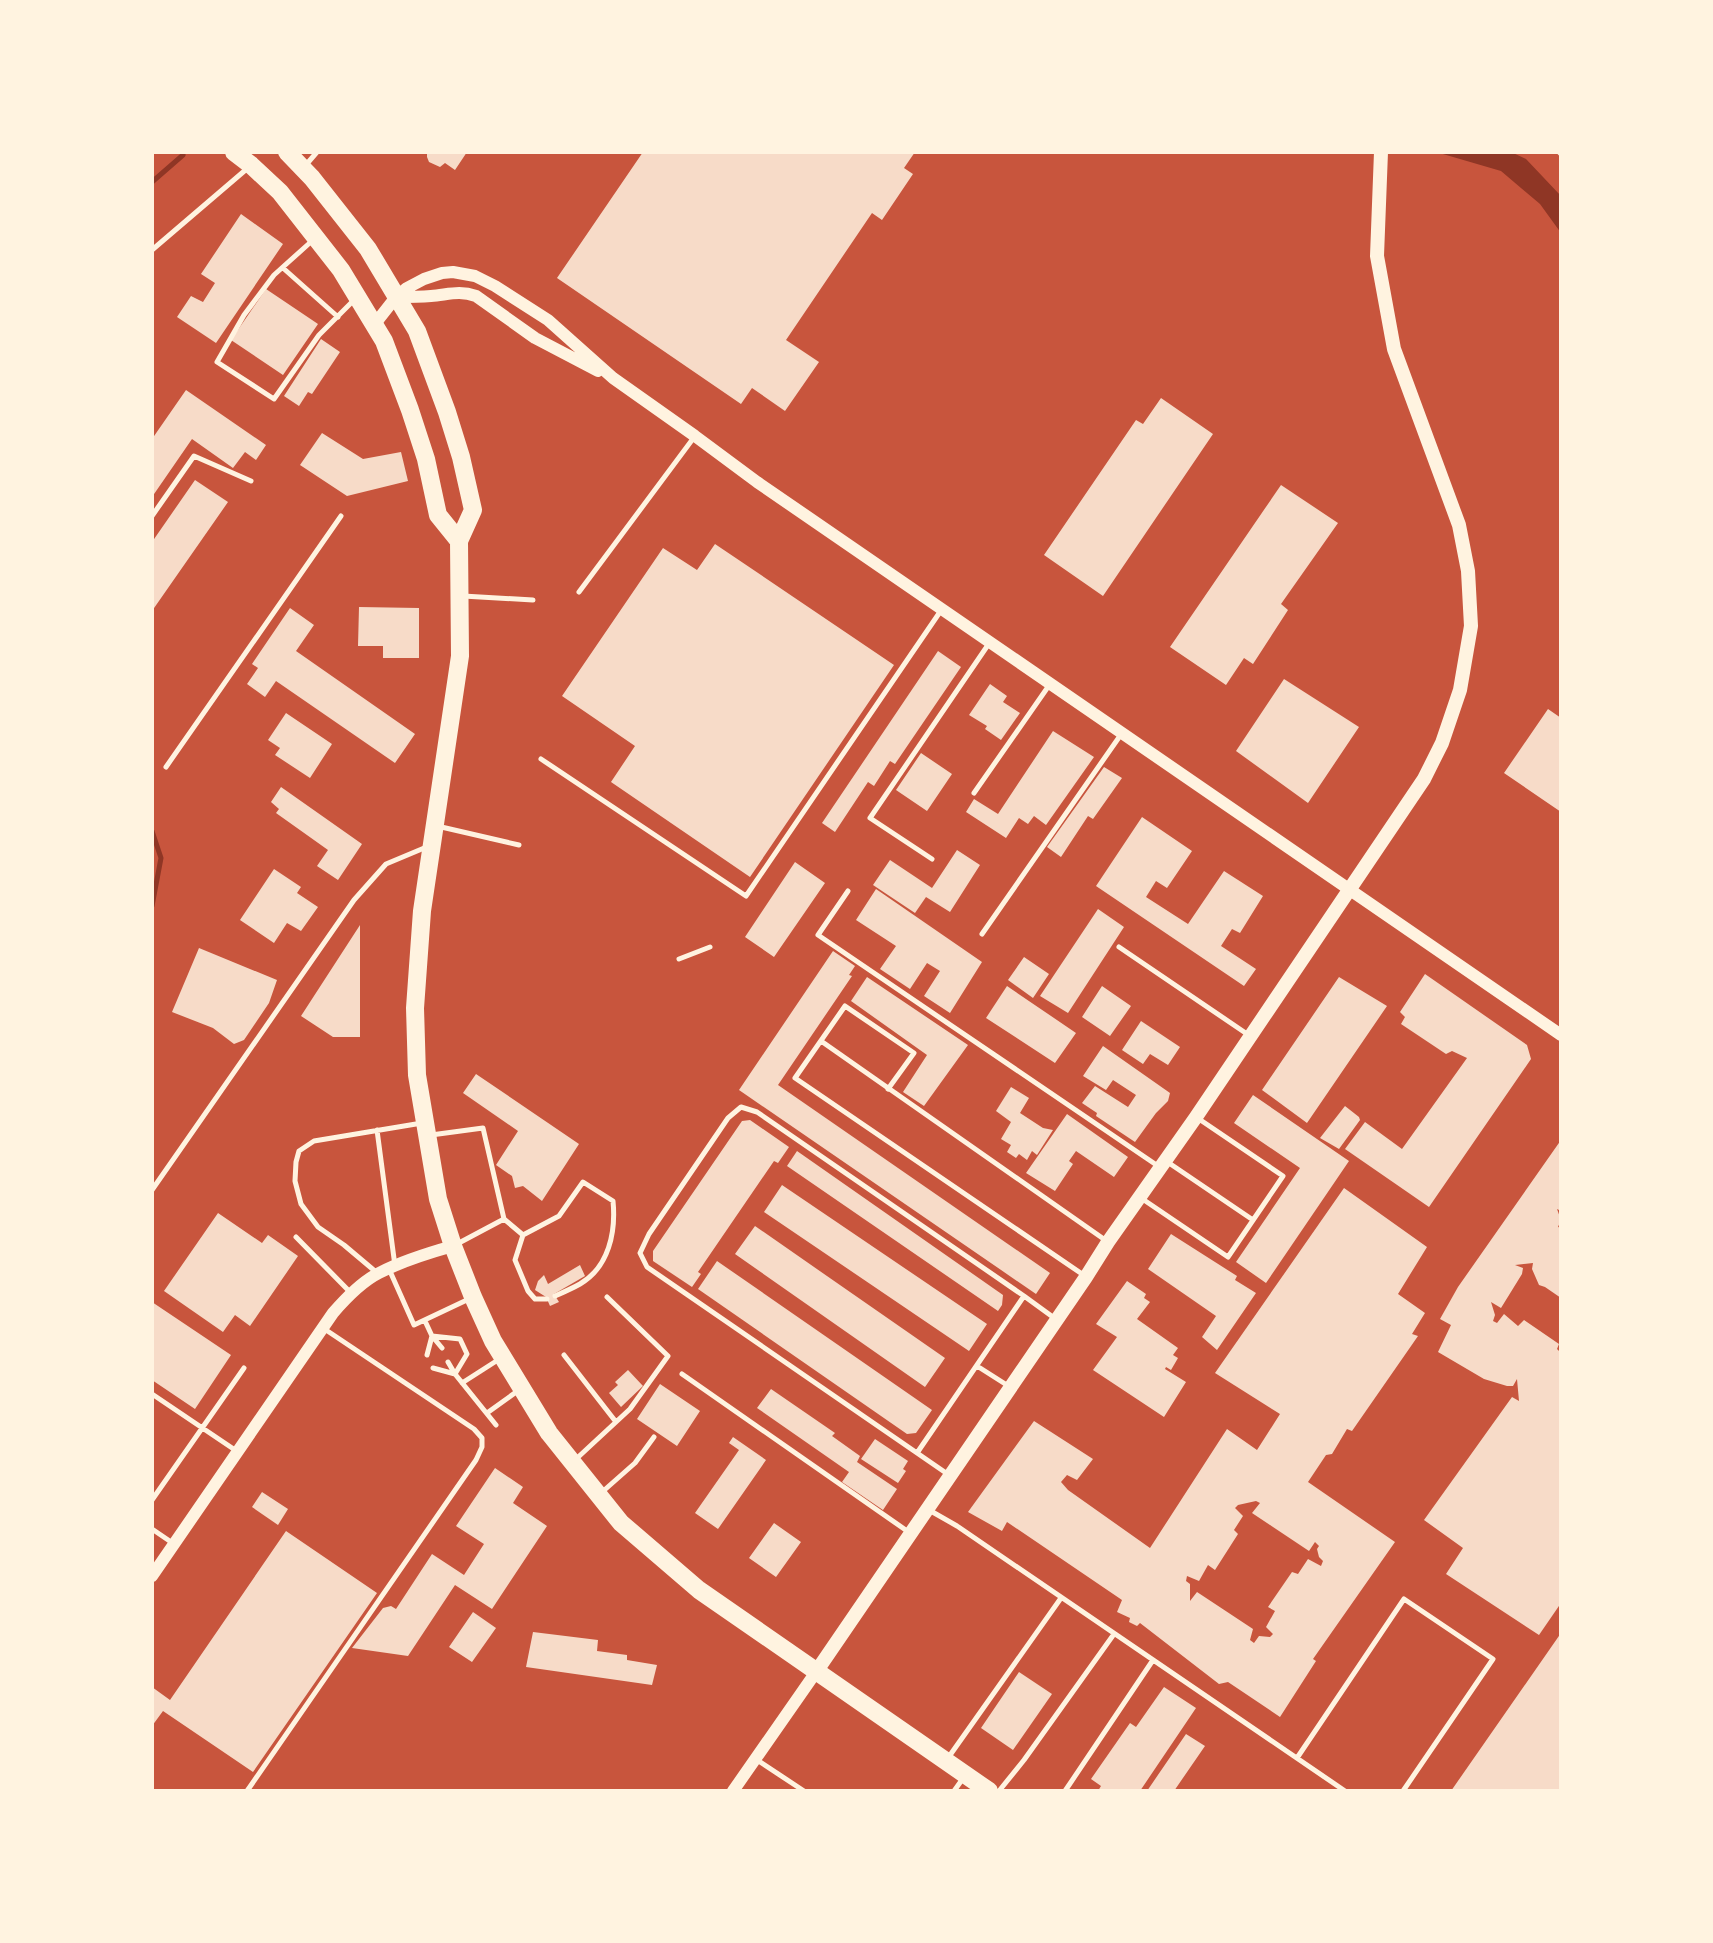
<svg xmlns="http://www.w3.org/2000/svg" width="1713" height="1943" font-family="'Exo 2',sans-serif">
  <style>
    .water { fill: #8f3625 }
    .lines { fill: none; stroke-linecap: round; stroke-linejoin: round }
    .stream { stroke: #8f3625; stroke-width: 5 }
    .building { fill: #f7dbc8; fill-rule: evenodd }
    .service { stroke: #fff3e0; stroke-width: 5 }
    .tertiary { stroke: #fff3e0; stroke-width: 12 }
    .secondary { stroke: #fff3e0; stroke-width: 14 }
    .primary { stroke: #fff3e0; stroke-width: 18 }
  </style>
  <rect width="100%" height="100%" fill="#c8553d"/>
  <path class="water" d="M1436,152H1511L1526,159L1561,196V233L1540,204L1501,171Z"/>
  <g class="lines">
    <path class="stream" d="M152,182L183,155
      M152,831L161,858L152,906"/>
  </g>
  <path class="building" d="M427,152H467L455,170L445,163L440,167L429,162L427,157Z
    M643,152H915L904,168L913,174L882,220L872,213L786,340L819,362L785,411L752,388L741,404L557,278Z
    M241,214L283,244L216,343L177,317L191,296L203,302L215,283L201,274Z
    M266,289L318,324L283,375L231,340Z
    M321,339L340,352L312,394L308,392L299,406L284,396Z
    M186,390L266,445L256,460L245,452L233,468L192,439L152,497V439Z
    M1161,398L1213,434L1103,596L1044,555L1136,420L1143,424Z
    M322,433L363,459L401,452L408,481L347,496L300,465Z
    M195,480L228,502L152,611V542Z
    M1281,485L1338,523L1281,604L1288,610L1253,664L1244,658L1226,685L1170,647Z
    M715,544L894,665L750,877L611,782L635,746L562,696L663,548L697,570Z
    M359,607L419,608V658H383V646H358Z
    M290,608L314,625L296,651L415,734L395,763L276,681L265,697L247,684L258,668L252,664Z
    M938,651L961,667L895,764L890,761L874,786L868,782L835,832L822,823Z
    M1284,679L1359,727L1308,803L1236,751Z
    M990,684L1007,696L1003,702L1020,713L1001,740L985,729L987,726L969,715Z
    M1548,709L1561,718V812L1504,773Z
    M286,713L332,744L310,778L275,755L280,748L268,740Z
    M1053,731L1094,757L1046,825L1034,816L1028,824L1019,818L1006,838L966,812L974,799L998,814Z
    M921,753L952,774L927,811L896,790Z
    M1104,767L1122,778L1093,819L1088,816L1061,857L1047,847Z
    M281,787L362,844L338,880L317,866L328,850L276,813L279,809L271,802Z
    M1142,817L1192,851L1167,888L1156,881L1146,897L1188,924L1224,871L1263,896L1240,933L1232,929L1221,946L1256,969L1244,986L1096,886Z
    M957,850L980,865L950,912L926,897L915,913L873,885L890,860L932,888Z
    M795,862L825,883L774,957L745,937Z
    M274,869L301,887L297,893L318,907L301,931L287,923L274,943L240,920Z
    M876,889L982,962L950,1013L924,996L940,971L927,963L910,989L880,969L896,946L856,920Z
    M1098,909L1124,927L1068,1013L1040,996Z
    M360,925V1037H333L301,1016Z
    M199,948L277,980L269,1003L244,1040L234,1044L213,1028L172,1012Z
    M833,951L855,966L849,975L852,976L778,1085L1050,1273L1036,1294L739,1090Z
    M1024,957L1049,974L1033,998L1008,980Z
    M1425,974L1527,1045L1531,1059L1429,1207L1345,1149L1365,1122L1402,1149L1467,1058L1452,1051L1446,1054L1401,1024L1405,1017L1400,1012Z
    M867,977L968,1045L924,1106L903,1092L927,1055L851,1001Z
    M1339,977L1387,1006L1307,1123L1262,1090Z
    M1007,986L1076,1033L1055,1063L986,1018Z
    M1102,986L1131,1006L1110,1036L1082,1017Z
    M1141,1021L1180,1047L1168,1065L1150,1054L1143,1064L1122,1050Z
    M1103,1046L1170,1093L1168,1101L1156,1113L1135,1142L1096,1116L1097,1113L1082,1103L1095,1086L1128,1107L1136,1095L1113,1080L1106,1090L1083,1076Z
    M476,1074L579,1144L542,1201L523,1186L515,1188L512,1176L496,1165L518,1131L463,1093Z
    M1011,1087L1029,1098L1020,1113L1043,1128L1053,1130L1037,1155L1032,1151L1027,1160L1019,1154L1016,1158L1007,1152L1011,1145L1001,1139L1011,1122L996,1111Z
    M1253,1095L1349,1161L1266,1283L1236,1262L1300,1168L1234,1123Z
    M1345,1106L1359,1117L1360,1120L1339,1149L1320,1138Z
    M1067,1114L1128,1157L1114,1177L1076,1151L1069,1161L1073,1164L1055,1191L1026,1173Z
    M750,1120L789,1147L778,1163L774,1161L698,1272L701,1274L692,1287L653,1261V1251L742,1121Z
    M1561,1140V1211L1557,1209L1561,1220L1558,1227L1561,1228V1298L1545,1287L1539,1285L1532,1269L1533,1263L1515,1265L1523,1268L1522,1274L1501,1308L1491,1302L1495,1315L1493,1321L1497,1323L1504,1314L1518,1326L1524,1320L1559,1344L1557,1349L1561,1353V1603L1539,1635L1446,1574L1463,1548L1424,1520L1512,1397L1519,1401L1517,1379L1513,1386H1507L1484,1379L1438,1352L1451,1325L1440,1319L1458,1287Z
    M797,1151L1003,1295L1002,1305L998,1311L787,1166Z
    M782,1185L987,1324L969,1351L764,1212Z
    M1344,1188L1427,1247L1398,1294L1425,1313L1412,1334L1418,1336L1352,1431L1347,1429L1332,1454L1326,1455L1308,1482L1395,1542L1313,1659L1316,1661L1280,1717L1228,1682L1219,1684L1140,1623L1137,1626L1129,1622L1130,1618L1117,1612L1122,1600L1007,1522L1002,1531L968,1512L1034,1421L1093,1459L1077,1480L1067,1475L1061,1482L1068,1490L1150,1548L1227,1429L1257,1450L1280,1414L1215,1373ZM1256,1501L1260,1503L1252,1513L1309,1551L1315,1542L1319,1546L1317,1549L1319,1557L1323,1561L1321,1566L1308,1559L1298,1574L1292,1572L1268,1607L1275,1611L1266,1627L1273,1634L1270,1637L1259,1636L1254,1643L1250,1640L1253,1629L1197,1592L1190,1601V1584L1186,1581L1187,1576L1199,1581L1208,1565L1215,1570L1238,1534L1234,1530L1243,1516L1235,1508L1238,1505Z
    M218,1213L262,1243L268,1235L298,1256L250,1326L235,1315L223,1332L164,1291Z
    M755,1226L945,1358L925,1387L735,1254Z
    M1171,1234L1237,1276L1235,1280L1256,1293L1217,1350L1202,1337L1216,1316L1148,1269Z
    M717,1261L932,1410L916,1433L907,1434L698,1289Z
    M580,1265L585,1276L554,1294L559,1302L550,1306L546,1297L535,1290L538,1281L544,1275L548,1284Z
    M1127,1281L1146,1294L1144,1298L1150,1302L1137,1319L1178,1348L1173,1355L1178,1358L1171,1370L1166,1367L1165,1369L1186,1382L1164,1417L1093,1370L1117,1337L1096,1324Z
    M152,1302L231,1355L195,1409L152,1380Z
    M628,1370L643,1386L621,1407L609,1393L618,1385L615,1382Z
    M660,1384L700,1411L677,1446L637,1419Z
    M771,1389L835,1433L832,1436L860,1456L857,1462L897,1489L883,1510L842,1482L849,1472L757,1408Z
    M733,1437L766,1460L718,1529L695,1513L739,1450L729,1443Z
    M875,1439L908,1461L903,1469L906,1471L898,1483L861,1459Z
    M495,1468L523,1487L513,1503L547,1526L492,1609L455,1585L408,1656L352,1648L383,1608L391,1606L396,1609L432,1554L464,1575L484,1544L456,1526Z
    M262,1492L288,1509L278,1525L252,1507Z
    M774,1523L801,1542L776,1577L749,1558Z
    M286,1531L377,1593L253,1772L163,1711L152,1726V1687L170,1700Z
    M473,1612L496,1628L472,1662L449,1647Z
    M533,1632L598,1640L597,1651L627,1655V1660L657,1665L652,1685L526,1667Z
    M1561,1633V1791H1451Z
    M1019,1672L1052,1694L1013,1750L981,1728Z
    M1164,1687L1196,1708L1140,1791H1098L1101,1786L1091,1779L1130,1723L1136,1727Z
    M1186,1734L1205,1746L1174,1791H1147Z"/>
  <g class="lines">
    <path class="service" d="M1559,152L1561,154
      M305,166L317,152
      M313,240L274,275L244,315L217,362L274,399L319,335L355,299
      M152,250L249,167
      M283,268L338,317
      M152,516L194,456L251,481
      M579,592L695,436
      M463,596L533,600
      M541,759L746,896L942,609
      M166,767L341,516
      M974,793L1050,684
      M437,826L519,845
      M932,859L870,818L990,642
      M848,891L818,935L1158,1166
      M982,934L1122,733
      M1119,947L1250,1036
      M679,959L710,947
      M821,1041L1108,1242
      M888,1089L914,1053L845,1006L795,1078L1085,1276
      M377,1130L395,1266
      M431,1135L483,1128L504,1219L523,1235L559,1216L583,1182L613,1201C616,1232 609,1267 580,1284C573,1288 564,1292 555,1296
      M1166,1161L1253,1220
      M152,1190L354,900L386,864L429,846
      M1141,1198L1228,1257L1283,1176L1196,1117
      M523,1235L515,1260L528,1291L535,1299H547
      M296,1237L351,1293
      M457,1244L504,1219
      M389,1269L414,1325L469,1299
      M376,1272L344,1245L318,1227L301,1204L295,1181L296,1162L299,1151L314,1141L422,1123
      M1024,1296L1057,1320
      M425,1321L432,1336L442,1348
      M432,1336L460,1339L467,1354L455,1374
      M427,1355L432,1336
      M564,1355L616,1422
      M448,1362L455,1374L496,1425
      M977,1366L1010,1387
      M433,1368L455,1374
      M682,1374L910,1533
      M462,1383L501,1358
      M152,1394L238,1452
      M487,1413L519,1390
      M917,1453L1024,1296L757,1112L741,1107L728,1118L649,1234L640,1253L647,1267L949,1475
      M575,1460L630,1409L668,1356L607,1297
      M601,1493L635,1463L654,1437
      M152,1500L244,1368
      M929,1510L957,1526L1345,1791
      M152,1529L174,1544
      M948,1758L1061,1598
      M1297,1758L1404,1599L1493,1659L1403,1791
      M757,1760L804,1791
      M247,1791L476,1460L482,1447V1438L474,1429L323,1328
      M954,1791L964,1777
      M999,1791L1024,1760L1114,1634
      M1065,1791L1153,1660"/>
    <path class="tertiary" d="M396,297C408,297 419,297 431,296C447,295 459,290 476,296L535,338L598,371
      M374,325L396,297L407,288L424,279L442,273L453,272L475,276L495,286L548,320L613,378L695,436L757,482L1561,1035
      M152,1576L333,1313C346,1298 361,1282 379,1273C402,1261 428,1253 453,1246
      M733,1791L816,1672"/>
    <path class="secondary" d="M816,1672L1086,1277L1108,1242L1196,1117L1424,779L1442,743L1460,690L1471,626L1468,571L1459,525L1394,349L1377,256L1381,152"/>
    <path class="primary" d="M234,152L251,165L280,192L341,270L384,341L410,410L426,459L438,515L459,541
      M287,152L312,178L368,249L417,331L447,412L461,457L473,510L459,541L460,656L422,911L415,1008L417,1075L438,1199L453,1246L473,1297L493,1341L549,1433L621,1523L699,1590L989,1791"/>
  </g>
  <rect width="1713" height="1943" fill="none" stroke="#fff3e0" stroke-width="308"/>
</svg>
